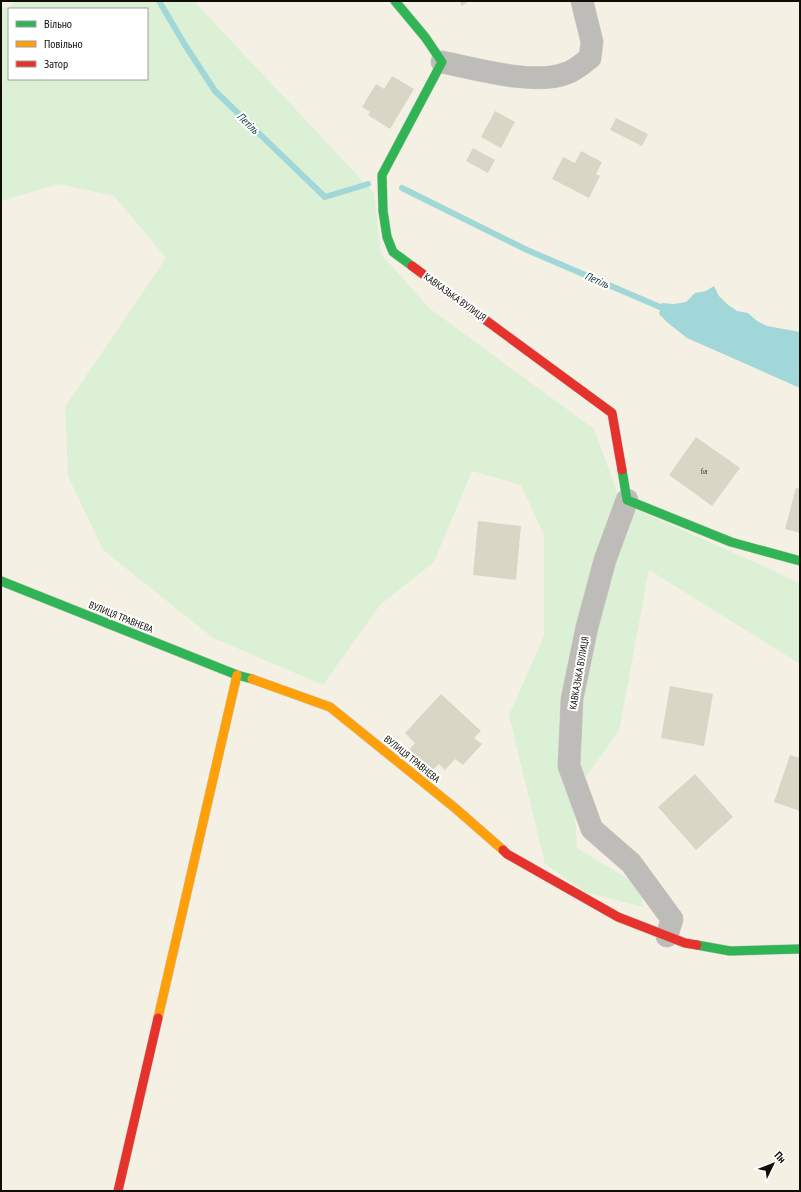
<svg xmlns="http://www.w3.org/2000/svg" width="801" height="1192" font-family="'PT Sans Narrow',sans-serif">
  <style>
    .green { fill: #dbf0d5; fill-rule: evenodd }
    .water { fill: #a1d7d8 }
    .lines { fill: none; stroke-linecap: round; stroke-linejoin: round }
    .stream { stroke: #a1d7d8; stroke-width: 6 }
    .building { fill: #dad6c5 }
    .street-casing { stroke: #ceccc2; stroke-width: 23 }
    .fast-casing { stroke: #ceccc2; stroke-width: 10 }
    .slow-casing { stroke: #ceccc2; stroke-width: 10 }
    .jam-casing { stroke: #ceccc2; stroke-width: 10 }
    .street { stroke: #bebcb9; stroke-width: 22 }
    .fast { stroke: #30b455; stroke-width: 9 }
    .slow { stroke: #ff9f0a; stroke-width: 9 }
    .jam { stroke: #e5322d; stroke-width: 9 }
    .labels { text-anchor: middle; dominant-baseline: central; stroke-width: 4; stroke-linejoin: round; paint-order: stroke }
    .number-label { font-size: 8px; fill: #423f36 }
    .street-label { font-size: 10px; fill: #0f0d06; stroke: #fff }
    .water-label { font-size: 11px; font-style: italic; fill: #0c3437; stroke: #fff }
  </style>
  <rect width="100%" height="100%" fill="#f4f1e4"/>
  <path class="green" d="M14,1H194L374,193L381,254L429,308L594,429L621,503L768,568L800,584V664L649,570L619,731L574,793L577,848L641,887L643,907L585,892L545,864L509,715L544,636V535L521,485L472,471L434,562L380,605L323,685L213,638L103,550L68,476L65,407L166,258L114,196L59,184L1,201V7L10,8ZM9,9H147V79H9Z"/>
  <path class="water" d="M714,286L719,296L727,304L737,311L748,313L757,321L767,326L800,332V388L687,338L668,323L659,314L662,303L674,304L686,302L695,293L706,291Z"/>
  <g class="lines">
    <path class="stream" d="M159,1L185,45L215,91L325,197L368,184
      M402,188L527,250L667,310"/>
  </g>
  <path class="building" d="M459,1H469L462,6Z
    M392,76L414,89L390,129L368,115L370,112L362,107L376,84L384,89Z
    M495,111L515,122L501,148L481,137Z
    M616,118L648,134L642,146L610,130Z
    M473,148L495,160L488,173L466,161Z
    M581,151L602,162L596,174L600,176L589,198L552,179L563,157L575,163Z
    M696,437L740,468L712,506L669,475Z
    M796,488L800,489V533L785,529Z
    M478,521L521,526L516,580L473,575Z
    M670,686L713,694L704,746L661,738Z
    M441,694L481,731L474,738L482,744L463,765L455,759L445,770L439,764L431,772L408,751L415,743L405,733Z
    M790,755L800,758V811L774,802Z
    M695,774L733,817L696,850L658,807Z"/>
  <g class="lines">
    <defs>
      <path id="street" d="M442,62C476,69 535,86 567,73C576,70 583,63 590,58L592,42L582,1
        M627,500L605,560L587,627L572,699L569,766L592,829L631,863L672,919L667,936"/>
      <path id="fast" d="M395,1L425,37L442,62L382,175L383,211L387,237L393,252L412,266
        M622,470L627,500L731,542L800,561
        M1,581L237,675L252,679
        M697,945L730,951L800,949"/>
      <path id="slow" d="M252,679L330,707L455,808L503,850
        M158,1018L237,675"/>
      <path id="jam" d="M412,266L612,413L622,470
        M503,850L507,854L618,917L685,943L697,945
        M118,1191L158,1018"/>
    </defs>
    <use href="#street" class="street-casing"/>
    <use href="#fast" class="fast-casing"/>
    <use href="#slow" class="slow-casing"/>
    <use href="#jam" class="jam-casing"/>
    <use href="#street" class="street"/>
    <use href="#fast" class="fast"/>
    <use href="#slow" class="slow"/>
    <use href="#jam" class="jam"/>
  </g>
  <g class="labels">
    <g class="number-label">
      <text x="704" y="471">6а</text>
    </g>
    <g class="street-label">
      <text transform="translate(455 297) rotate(36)">КАВКАЗЬКА ВУЛИЦЯ</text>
      <text transform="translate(121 617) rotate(22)">ВУЛИЦЯ ТРАВНЕВА</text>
      <text transform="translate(579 673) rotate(-80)">КАВКАЗЬКА ВУЛИЦЯ</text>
      <text transform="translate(412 759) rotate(39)">ВУЛИЦЯ ТРАВНЕВА</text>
    </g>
    <g class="water-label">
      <text transform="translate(248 123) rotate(44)">Петіль</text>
      <text transform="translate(597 280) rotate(23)">Петіль</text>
    </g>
  </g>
  <rect width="801" height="1192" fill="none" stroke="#0f0d06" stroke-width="4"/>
  <rect x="8" y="8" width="140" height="72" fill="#ffffff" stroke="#9f9e9b"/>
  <rect x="16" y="21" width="20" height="6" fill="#30b455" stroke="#9f9e9b"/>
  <text x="44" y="28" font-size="12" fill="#0f0d06">Вільно</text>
  <rect x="16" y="41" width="20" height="6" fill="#ff9f0a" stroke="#9f9e9b"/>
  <text x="44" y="48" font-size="12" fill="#0f0d06">Повільно</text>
  <rect x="16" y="61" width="20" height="6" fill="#e5322d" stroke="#9f9e9b"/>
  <text x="44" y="68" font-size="12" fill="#0f0d06">Затор</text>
  <g transform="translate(773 1164) rotate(47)" stroke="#ffffff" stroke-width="3" paint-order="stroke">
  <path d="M0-3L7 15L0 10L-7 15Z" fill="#0f0d06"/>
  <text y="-6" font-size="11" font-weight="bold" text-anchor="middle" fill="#0f0d06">Пн</text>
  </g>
</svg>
